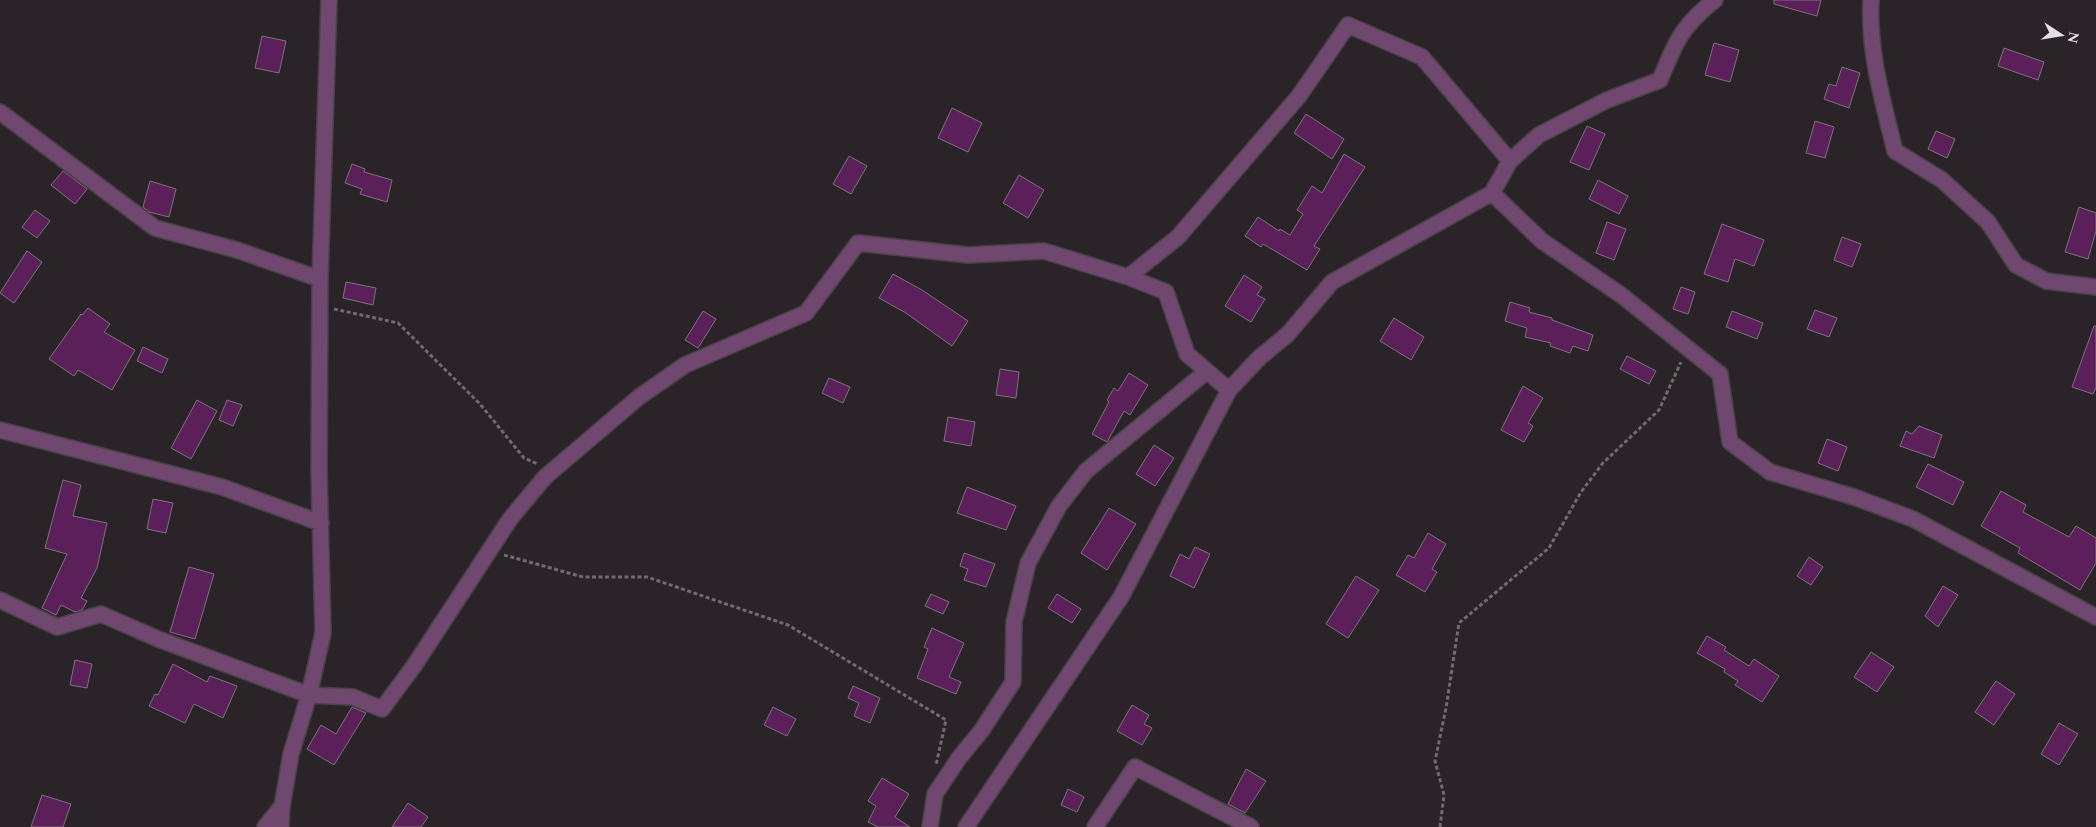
<svg xmlns="http://www.w3.org/2000/svg" width="2096" height="827" font-family="Spectral,serif">
  <style>
    .building { fill: #5b1f5a; stroke: #7b747b }
    .lines { fill: none; stroke-linecap: round; stroke-linejoin: round }
    .street-casing { stroke: #484247; stroke-width: 18 }
    .path { stroke: #706b6f; stroke-width: 3; stroke-dasharray: 4 2.5; stroke-linecap: butt }
    .street { stroke: #70476e; stroke-width: 15 }
  </style>
  <rect width="100%" height="100%" fill="#2a2429"/>
  <path class="building" d="M1774,0H1821L1817,16L1774,4Z
    M262,36L286,41L279,73L255,68Z
    M1714,43L1739,50L1730,82L1705,75Z
    M2004,48L2044,62L2038,80L1998,66Z
    M1842,67L1860,73L1849,108L1824,99L1829,84L1836,86Z
    M952,108L982,123L968,152L938,138Z
    M1306,114L1344,139L1332,159L1294,133Z
    M1815,121L1834,127L1825,158L1806,153Z
    M1587,126L1605,134L1589,170L1570,162Z
    M1936,131L1955,139L1947,158L1928,149Z
    M1344,154L1365,167L1314,246L1320,249L1307,270L1263,244L1261,247L1245,236L1258,217L1279,231L1280,229L1290,235L1303,214L1297,210L1312,186L1322,193Z
    M849,156L867,166L851,194L833,184Z
    M352,164L365,169L364,172L392,180L387,202L360,194L362,189L345,183Z
    M63,171L87,189L75,204L51,185Z
    M1019,175L1044,190L1028,218L1003,203Z
    M1598,180L1628,196L1619,214L1589,199Z
    M150,181L176,189L169,217L149,212L143,207Z
    M2079,207L2096,213V231L2088,259L2065,252Z
    M35,210L50,221L37,238L22,227Z
    M1607,222L1626,229L1614,260L1596,253Z
    M1722,224L1764,240L1754,266L1735,259L1728,282L1704,274Z
    M1842,237L1861,244L1852,267L1834,260Z
    M27,251L42,262L14,303L0,293Z
    M893,274L922,290L968,321L952,346L906,313L879,298Z
    M1244,275L1262,287L1257,295L1265,299L1251,322L1225,306Z
    M346,282L376,288L373,305L343,298Z
    M1681,287L1695,292L1688,314L1673,309Z
    M1510,302L1530,308L1529,312L1552,318V320L1593,335L1588,351L1573,346L1570,353L1550,346L1551,343L1525,337L1527,328L1505,321Z
    M88,308L110,324L104,332L135,350L112,390L78,370L74,376L49,359L81,314L82,315Z
    M1815,310L1837,318L1829,337L1807,329Z
    M703,311L716,319L698,348L685,340Z
    M1732,311L1763,323L1757,339L1726,327Z
    M1394,318L1424,337L1411,360L1380,341Z
    M2094,326H2096V387L2093,394L2072,387Z
    M143,347L168,359L162,373L137,361Z
    M1627,356L1656,371L1649,384L1620,369Z
    M1000,369L1019,372L1016,398L996,395Z
    M1129,373L1148,385L1130,415L1124,411L1107,442L1092,434L1109,402L1107,400L1114,388L1118,391Z
    M829,378L850,387L843,403L822,393Z
    M1523,386L1543,398L1528,423L1533,426L1524,442L1501,430Z
    M197,400L217,411L191,459L171,448Z
    M227,400L242,405L233,426L219,420Z
    M948,417L975,422L971,446L944,441Z
    M1919,426L1942,435L1934,458L1900,446L1906,431L1912,434Z
    M1827,439L1847,447L1838,471L1818,463Z
    M1154,445L1174,458L1155,486L1136,474Z
    M1928,464L1964,482L1953,505L1916,487Z
    M63,480L81,485L73,516L107,523L97,568L81,598L87,601L82,610L75,612L61,605L56,615L42,608L67,554L45,548Z
    M967,487L1016,506L1006,530L957,513Z
    M2001,491L2026,505L2023,512L2069,537L2076,526L2096,538V563L2080,590L2018,553L2020,548L1981,526Z
    M153,499L173,503L166,533L147,529Z
    M1109,508L1136,524L1107,570L1081,553Z
    M1428,533L1446,544L1432,569L1437,572L1425,592L1396,575L1408,555L1414,558Z
    M1195,547L1210,554L1194,588L1170,576L1180,554L1189,559Z
    M964,553L995,564L986,587L964,580L968,569L960,566Z
    M1809,557L1823,567L1811,585L1797,576Z
    M189,567L214,574L195,639L170,632Z
    M1356,576L1379,590L1348,638L1326,624Z
    M1943,586L1958,595L1938,627L1925,616Z
    M931,594L949,602L943,614L925,606Z
    M1057,594L1081,609L1072,623L1048,608Z
    M932,628L964,643L949,677L961,682L956,694L917,678L928,649L924,647Z
    M1707,636L1726,647L1724,650L1749,666L1754,659L1779,676L1762,702L1735,685L1738,681L1724,672L1725,669L1697,653Z
    M1871,652L1894,667L1877,692L1854,677Z
    M75,660L92,664L87,688L70,685Z
    M173,664L207,682L210,676L237,686L223,718L194,704L185,723L149,706L155,694L158,695Z
    M1996,681L2015,694L1994,725L1975,712Z
    M853,686L880,698L870,723L854,716L859,703L848,698Z
    M1132,705L1149,715L1144,724L1152,728L1142,745L1117,731Z
    M352,707L366,713L334,765L307,749L321,725L336,734Z
    M773,707L796,719L787,736L764,725Z
    M2059,723L2078,734L2059,765L2041,754Z
    M1246,769L1266,781L1245,813L1228,804Z
    M882,778L909,794L895,817L910,827H878L868,822L876,806L868,801Z
    M1068,789L1084,797L1077,812L1061,805Z
    M42,795L71,804L63,827H31Z
    M408,803L428,817L421,827H392Z"/>
  <g class="lines">
    <defs>
      <path id="street" d="M1871,0C1868,51 1883,102 1895,151L1942,180L1988,222L2016,265L2046,281L2096,287
        M0,112L155,228L237,250L320,279
        M1492,193L1542,241L1621,295L1720,374L1730,442L1770,472L1854,497L1913,519L2096,617
        M1128,277L1166,292L1187,354L1229,390
        M0,430L222,487L321,523
        M0,600L57,627L101,614L158,639L309,695L353,697L382,709L414,666L510,519L545,477L639,397L685,365L806,313L858,243L968,255L1044,251L1128,277L1178,237L1299,96L1348,25L1422,57L1510,161
        M265,827L282,806
        M281,827L282,806L291,754L309,695L323,633L319,470L320,279L329,0
        M930,827L935,794L959,758L982,730L1013,682L1014,622L1028,563L1059,506L1086,471L1207,371
        M966,827L1121,597L1229,390L1259,358L1288,334L1332,282L1492,193L1510,161L1539,135L1607,100L1660,80C1675,43 1682,25 1715,0
        M1095,827L1135,767L1251,827"/>
    </defs>
    <use href="#street" class="street-casing"/>
    <path class="path" d="M334,309L398,323L480,404L524,458L538,464
      M504,555L583,577H647L788,625L946,720L936,765
      M1440,827L1444,795L1435,761L1446,708L1459,623L1549,548L1581,492L1603,463L1659,410L1681,362"/>
    <use href="#street" class="street"/>
  </g>
  <g transform="translate(2061 35) rotate(102)" stroke="#2a2429" stroke-width="4" paint-order="stroke">
  <path d="M0-4L9 19L0 12L-9 19Z" fill="#e4e0e4"/>
  <text y="-8" font-size="14" font-weight="bold" text-anchor="middle" fill="#e4e0e4">N</text>
  </g>
</svg>
